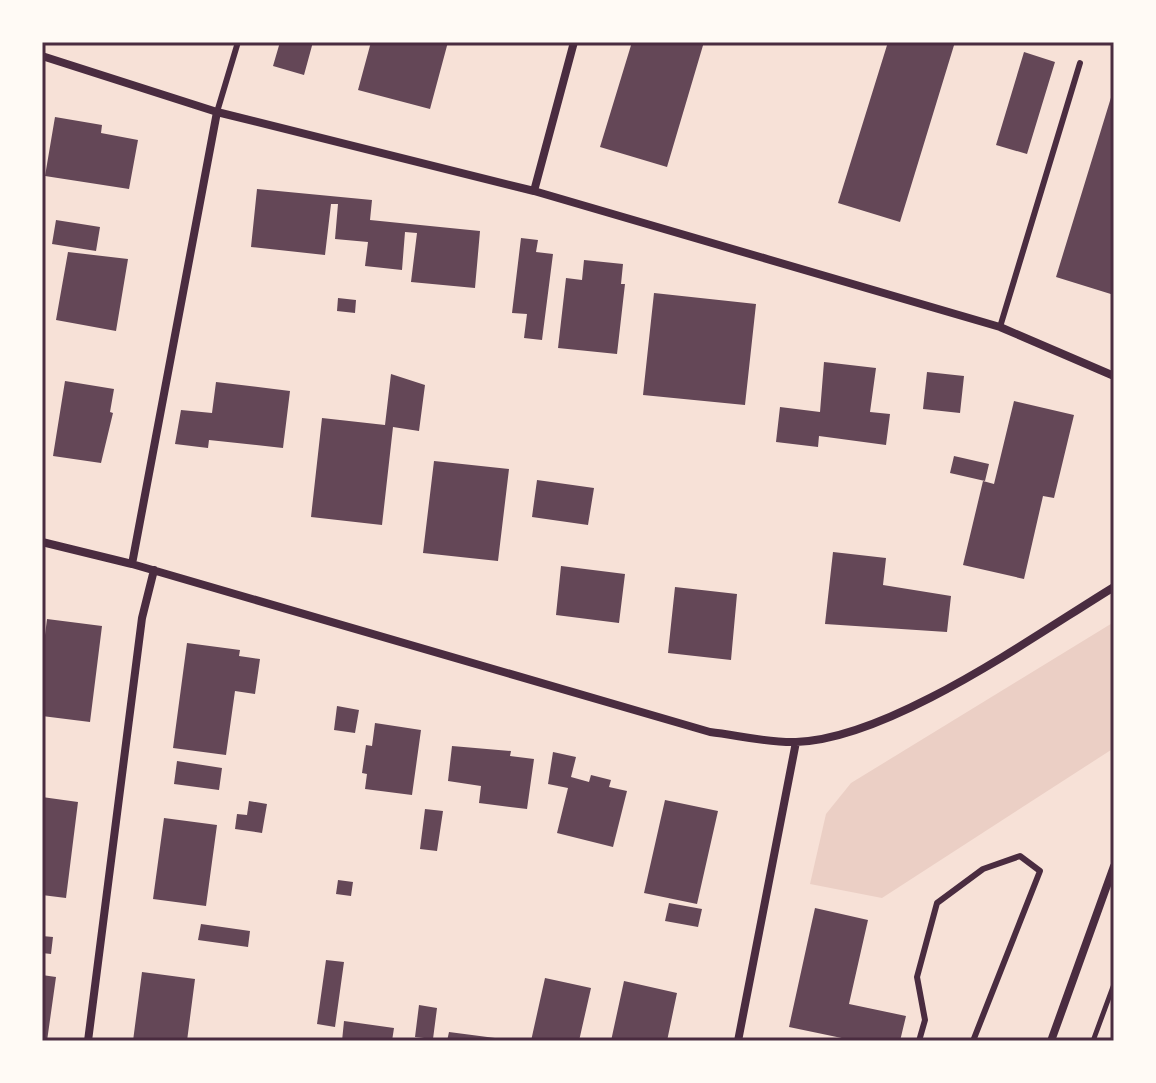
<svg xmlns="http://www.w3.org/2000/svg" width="1156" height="1083" font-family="Commissioner,sans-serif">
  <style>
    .green { fill: #ebcfc5 }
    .building { fill: #644757 }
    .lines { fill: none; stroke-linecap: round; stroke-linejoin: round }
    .path { stroke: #4a2c40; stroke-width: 5 }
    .service { stroke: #4a2c40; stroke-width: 6 }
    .minor { stroke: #4a2c40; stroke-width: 8 }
    .neatline { fill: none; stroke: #4a2c40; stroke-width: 3 }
  </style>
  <rect width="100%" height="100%" fill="#f7e1d7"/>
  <path class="green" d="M1114,622V748L882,898L810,884L826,814L851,783Z"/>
  <path class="building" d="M280,42H313L304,75L273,66Z
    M371,42H448L430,109L358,90Z
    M632,42H704L667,167L600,147Z
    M888,42H955L900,222L838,203Z
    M1024,52L1055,62L1027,154L996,145Z
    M1113,91H1114V295L1056,277Z
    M55,117L102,125L101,133L138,140L129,189L45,176Z
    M257,189L372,200L370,220L480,231L475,288L411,282L417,233L405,232L402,270L365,266L368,242L335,239L338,204H331L325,255L251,247Z
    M56,220L100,227L96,251L52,244Z
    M521,238L538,240L536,252L553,254L542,340L524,338L527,314L512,313Z
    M68,252L128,259L116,331L56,320Z
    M584,260L623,264L621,284H625L617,354L558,348L566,278L582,280Z
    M654,293L756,304L745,405L643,395Z
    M338,298L356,300L355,313L337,311Z
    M824,362L876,368L870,412L890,414L886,445L819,436L818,447L776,442L780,407L820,412Z
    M927,372L964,376L960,413L923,409Z
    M391,374L425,385L419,431L393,427L382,525L311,517L322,418L385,425Z
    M65,381L114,389L110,412L113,413L101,463L53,456Z
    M216,382L290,391L283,448L209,440L208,448L175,444L181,410L212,413Z
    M1014,401L1074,415L1054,498L1043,496L1024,579L963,565L983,481L994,484Z
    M954,456L989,464L985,481L950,473Z
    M434,461L509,469L498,561L423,553Z
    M537,480L594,488L588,525L532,517Z
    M833,552L886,558L883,585L951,596L947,632L825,624Z
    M561,566L625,574L619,623L556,615Z
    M675,587L737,594L731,660L668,653Z
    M47,619L102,626L90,722L42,716V659Z
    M187,643L240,650L239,656L260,659L255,694L235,691L226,755L173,748Z
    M337,706L359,710L355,733L334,730Z
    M375,723L421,730L412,795L365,789L367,774L362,773L366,745L372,746Z
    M452,746L511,751L510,756L534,759L527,809L479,803L481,786L448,781Z
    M553,752L576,757L571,777L589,782L591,775L611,780L609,787L627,791L613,847L557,833L568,788L548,784Z
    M177,761L222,768L219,790L174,784Z
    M42,797L78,802L66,898L42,895Z
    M665,800L718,811L697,904L644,893Z
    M249,801L267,804L262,833L235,829L237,814L247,815Z
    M425,809L443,811L437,851L420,849Z
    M164,818L217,825L206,906L153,899Z
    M338,880L353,882L351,896L336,894Z
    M669,903L702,909L698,927L665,921Z
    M815,908L868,920L849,1004L906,1016L900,1041H856L789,1027Z
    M201,924L250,931L248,947L198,940Z
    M42,936L53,937L51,954L42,953Z
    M326,960L344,962L335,1027L317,1024Z
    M142,972L195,979L187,1041H133Z
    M42,975L56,977L47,1041H42Z
    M545,978L591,988L579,1041H531Z
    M624,981L677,993L667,1041H611Z
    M419,1005L437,1008L433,1039L415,1037Z
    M344,1021L394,1028L392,1041H342Z
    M449,1032L495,1038L494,1041H447Z"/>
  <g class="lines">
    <path class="path" d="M1093,1041L1114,984"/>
    <path class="service" d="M217,112L238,42
      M1000,327L1080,63
      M919,1041L925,1020L917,977L937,903L983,869L1020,856L1040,871L973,1041"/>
    <path class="minor" d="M42,56L217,112L534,191L1000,327L1114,376
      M534,191L574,42
      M42,542L132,564L710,732C737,735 768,743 796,742C890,739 1032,637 1114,587
      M132,564L217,112
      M88,1041L142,618L154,570
      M738,1041L796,742
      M1051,1041L1114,866"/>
  </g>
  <rect width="1156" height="1083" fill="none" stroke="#fffaf5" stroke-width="88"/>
  <rect x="44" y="44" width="1068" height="995" class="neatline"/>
</svg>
